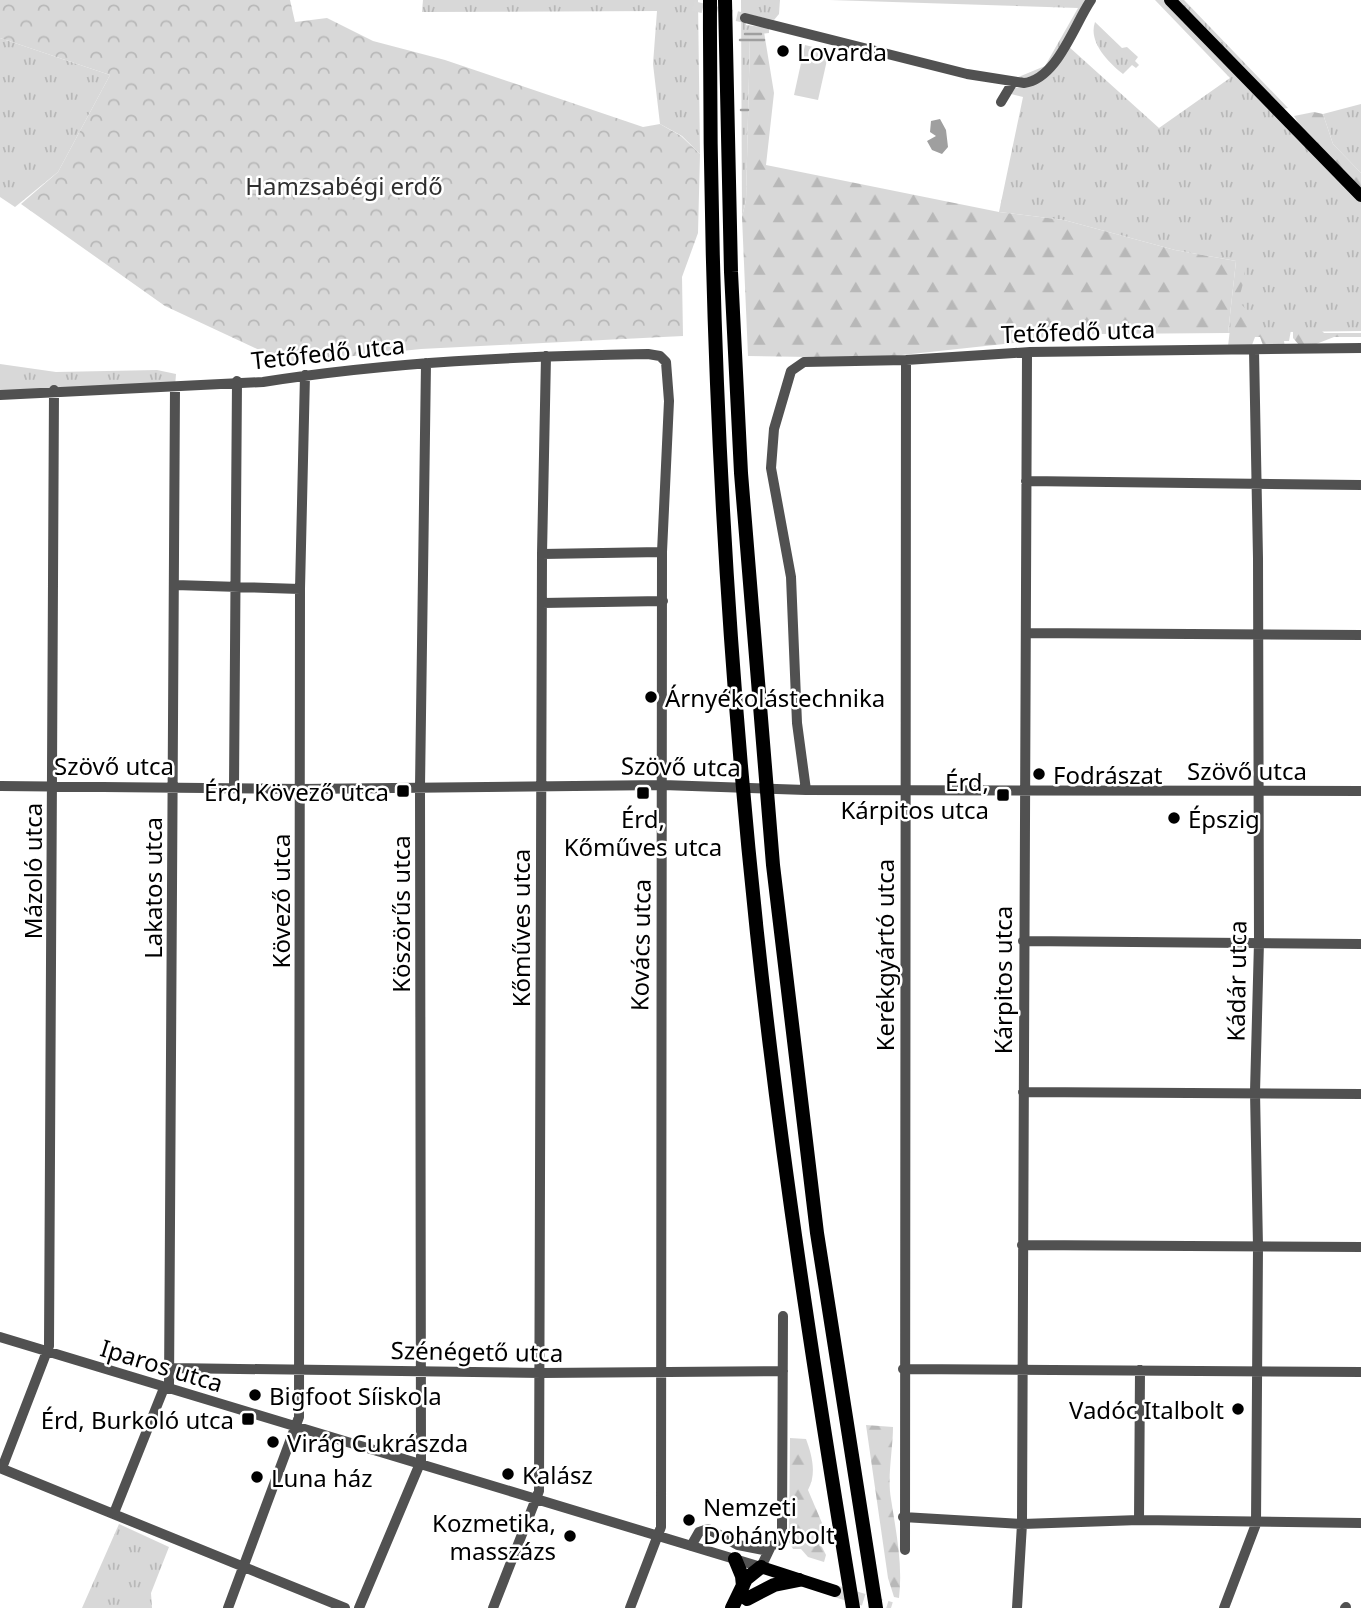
<svg xmlns="http://www.w3.org/2000/svg" width="1361" height="1608" font-family="'Noto Sans',sans-serif">
  <style>
    .grass { fill: url(#grass-tufts) }
    .forest { fill: url(#forest-firs) }
    .park { fill: url(#park-crowns) }
    .pitch { fill: #d8d8d8 }
    .water { fill: #9f9f9f }
    .lines { fill: none; stroke-linecap: round; stroke-linejoin: round }
    .stream { stroke: #9f9f9f; stroke-width: 2.5 }
    .minor-tunnel { stroke: #d9d9d9; stroke-width: 10; stroke-dasharray: 10 5; stroke-linecap: butt }
    .major-tunnel { stroke: #d9d9d9; stroke-width: 12; stroke-dasharray: 12 6; stroke-linecap: butt }
    .minor { stroke: #515151; stroke-width: 10 }
    .major { stroke: #000; stroke-width: 12 }
    .highway { stroke: #000; stroke-width: 14 }
    .poi-dot { fill: #000; stroke: #fff; stroke-width: 2.5 }
    .labels { text-anchor: middle; dominant-baseline: central; stroke-width: 5; stroke-linejoin: round; paint-order: stroke }
    .poi-label { font-size: 24px; fill: #000; stroke: #fff; text-anchor: start }
    .park-label { font-size: 24px; fill: #2f2f2f; stroke: #fff }
    .street-label { font-size: 24px; fill: #000; stroke: #fff }
  </style>
  <defs>
    <pattern id="grass-tufts" width="24" height="20" patternUnits="userSpaceOnUse" patternTransform="scale(1.75)"><rect width="24" height="20" fill="#d8d8d8"/><path d="M3 7l-1-3M5 7V3M7 7l1-3M15 17l-1-3M17 17v-4M19 17l1-3" fill="none" stroke="#b8b8b8"/></pattern>
    <pattern id="forest-firs" width="22" height="20" patternUnits="userSpaceOnUse" patternTransform="scale(1.75)"><rect width="22" height="20" fill="#d8d8d8"/><path d="M5 1l3.5 6h-7zM16 11l3.5 6h-7z" fill="#b8b8b8"/></pattern>
    <pattern id="park-crowns" width="20" height="18" patternUnits="userSpaceOnUse" patternTransform="scale(1.75)"><rect width="20" height="18" fill="#d8d8d8"/><path d="M2 6a3 3 0 1 1 6 0M12 15a3 3 0 1 1 6 0" fill="none" stroke="#b8b8b8"/></pattern>
  </defs>
  <rect width="100%" height="100%" fill="#fff"/>
  <path class="grass" d="M423,0H698L700,154L682,136L660,124L653,64L657,11L422,12Z
    M741,0H780L779,14L774,20L746,14V25L769,28V33L750,35L746,200L742,217Z
    M830,0H1088C1069,28 1056,81 1016,78L1045,66L1078,8Z
    M1155,0H1164L1361,202V331L1228,333L1236,261L1175,250L1064,220L999,212L1023,97L1011,94L1014,88L1023,87L1068,46L1159,128L1230,78Z
    M1175,0H1184L1288,108L1282,109Z
    M1095,22L1122,48L1127,47L1138,57L1135,61L1139,65L1136,68L1132,65L1123,74C1108,62 1088,42 1095,22Z
    M0,38L110,75L58,172L15,207L0,197Z
    M1361,104V173L1333,144L1323,114Z
    M0,364L56,372L157,370L176,374L175,387L0,395Z
    M119,1524L169,1547L151,1593L152,1608H82Z"/>
  <path class="forest" d="M764,32L774,93L766,165L999,212L1064,220L1175,250L1236,261L1228,333L1097,334L874,358L748,356L742,217L746,200L750,35Z
    M1314,112L1323,114L1333,144L1361,173V191L1304,132L1294,116Z
    M1242,260C1248,273 1242,287 1238,301L1248,311L1252,323L1265,329L1291,330L1289,341H1284L1285,348H1264L1260,337H1255L1252,345L1228,346L1238,263Z
    M1299,328L1320,329L1324,333H1361V337H1334L1311,346L1299,345L1293,338V329Z
    M866,1425L893,1427C893,1449 887,1477 891,1499C896,1532 903,1564 899,1598L894,1597L888,1578Z
    M790,1438L806,1439C812,1455 817,1474 808,1490L822,1523L818,1539L826,1555L824,1562L808,1557L801,1549H793L789,1542Z"/>
  <path class="park" d="M0,0H290L295,22L327,18L373,41L445,60L643,127L660,124L681,136L700,154L698,233L682,277L683,336L421,349L287,363L165,306L21,204L58,172L110,75L0,38Z"/>
  <path class="pitch" d="M805,45L829,51L818,100L794,95Z"/>
  <path class="water" d="M940,119L946,130L948,147L942,154L932,150L927,141L936,136L930,132L931,121Z"/>
  <g class="lines">
    <path class="stream" d="M745,34H761
      M740,40H764
      M741,110H748"/>
    <path class="minor-tunnel" d="M693,6L745,18"/>
    <path class="major-tunnel" d="M835,1591L891,1608"/>
    <path class="minor" d="M745,18L967,74L1024,83C1057,79 1074,25 1091,0
      M1001,102L1013,82
      M0,395L263,382C390,362 519,356 648,354L660,356L666,362L669,401L662,552L661,1527L630,1608
      M1026,481L1361,485
      M542,554L662,552
      M175,585L300,589
      M542,603L663,601
      M1026,633L1361,635
      M0,786L301,789L663,785L806,790L1361,791
      M234,786L237,381
      M806,790L797,723L791,577L771,468L774,429L791,371L804,362L906,360L1030,352L1361,348
      M1023,941L1361,944
      M1023,1092L1361,1094
      M1022,1245L1361,1247
      M0,1337L761,1567L771,1546L780,1542L782,1529L783,1316
      M171,1368L541,1373L783,1371
      M903,1369L1361,1372
      M169,1389L175,387
      M0,1468L345,1608
      M2,1468L49,1346L54,390
      M114,1513L164,1388
      M903,1517L1022,1524L1139,1520L1361,1523
      M1139,1520L1140,1370
      M691,1546L699,1532L708,1529L738,1545L768,1551
      M905,1550L906,360
      M228,1608L299,1417L300,589L305,375
      M359,1608L421,1461L420,786L426,363
      M493,1608L539,1491L542,554L546,356
      M1017,1608L1022,1524L1027,353
      M1224,1608L1256,1524L1258,1247L1255,1092L1259,942L1258,558L1254,350
      M1345,1608L1346,1607"/>
    <path class="major" d="M1170,0L1361,196
      M761,1567L835,1591"/>
    <path class="highway" d="M710,0C709,311 724,623 757,933C781,1159 816,1384 853,1608
      M725,0L731,272L741,473L773,865L817,1233L876,1608
      M735,1559L742,1576L743,1586
      M747,1599L774,1585L799,1580
      M732,1608L746,1579L761,1567"/>
  </g>
  <g class="poi-dot">
    <circle cx="783" cy="51" r="7"/>
    <circle cx="651" cy="697" r="7"/>
    <circle cx="1039" cy="774" r="7"/>
    <rect x="396" y="784" width="14" height="14" rx="3.5"/>
    <rect x="636" y="786" width="14" height="14" rx="3.5"/>
    <rect x="996" y="788" width="14" height="14" rx="3.5"/>
    <circle cx="1174" cy="818" r="7"/>
    <circle cx="255" cy="1395" r="7"/>
    <circle cx="1238" cy="1409" r="7"/>
    <rect x="241" y="1412" width="14" height="14" rx="3.5"/>
    <circle cx="273" cy="1442" r="7"/>
    <circle cx="508" cy="1474" r="7"/>
    <circle cx="257" cy="1477" r="7"/>
    <circle cx="689" cy="1520" r="7"/>
    <circle cx="570" cy="1536" r="7"/>
  </g>
  <g class="labels">
    <g class="poi-label">
      <text x="797" y="51">Lovarda</text>
      <text x="665" y="697">Árnyékolástechnika</text>
      <text x="1053" y="774">Fodrászat</text>
      <text x="989" y="781" text-anchor="end">Érd,<tspan x="989" dy="28">Kárpitos utca</tspan></text>
      <text x="389" y="791" text-anchor="end">Érd, Kövező utca</text>
      <text x="643" y="818" text-anchor="middle">Érd,<tspan x="643" dy="28">Kőműves utca</tspan></text>
      <text x="1188" y="818">Épszig</text>
      <text x="269" y="1395">Bigfoot Síiskola</text>
      <text x="1224" y="1409" text-anchor="end">Vadóc Italbolt</text>
      <text x="234" y="1419" text-anchor="end">Érd, Burkoló utca</text>
      <text x="287" y="1442">Virág Cukrászda</text>
      <text x="522" y="1474">Kalász</text>
      <text x="271" y="1477">Luna ház</text>
      <text x="703" y="1506">Nemzeti<tspan x="703" dy="28">Dohánybolt</tspan></text>
      <text x="556" y="1522" text-anchor="end">Kozmetika,<tspan x="556" dy="28">masszázs</tspan></text>
    </g>
    <g class="park-label">
      <text x="344" y="185">Hamzsabégi erdő</text>
    </g>
    <g class="street-label">
      <text transform="translate(1078 331) rotate(-2)">Tetőfedő utca</text>
      <text transform="translate(328 352) rotate(-6)">Tetőfedő utca</text>
      <text x="114" y="765">Szövő utca</text>
      <text transform="translate(681 766) rotate(1)">Szövő utca</text>
      <text x="1247" y="770">Szövő utca</text>
      <text transform="translate(32 871) rotate(-90)">Mázoló utca</text>
      <text transform="translate(152 888) rotate(-90)">Lakatos utca</text>
      <text transform="translate(280 901) rotate(-90)">Kövező utca</text>
      <text transform="translate(400 914) rotate(-90)">Köszörűs utca</text>
      <text transform="translate(520 928) rotate(-90)">Kőműves utca</text>
      <text transform="translate(640 945) rotate(-89)">Kovács utca</text>
      <text transform="translate(884 955) rotate(-90)">Kerékgyártó utca</text>
      <text transform="translate(1002 980) rotate(-90)">Kárpitos utca</text>
      <text transform="translate(1236 981) rotate(-89)">Kádár utca</text>
      <text transform="translate(477 1351) rotate(1)">Szénégető utca</text>
      <text transform="translate(162 1365) rotate(17)">Iparos utca</text>
    </g>
  </g>
</svg>
